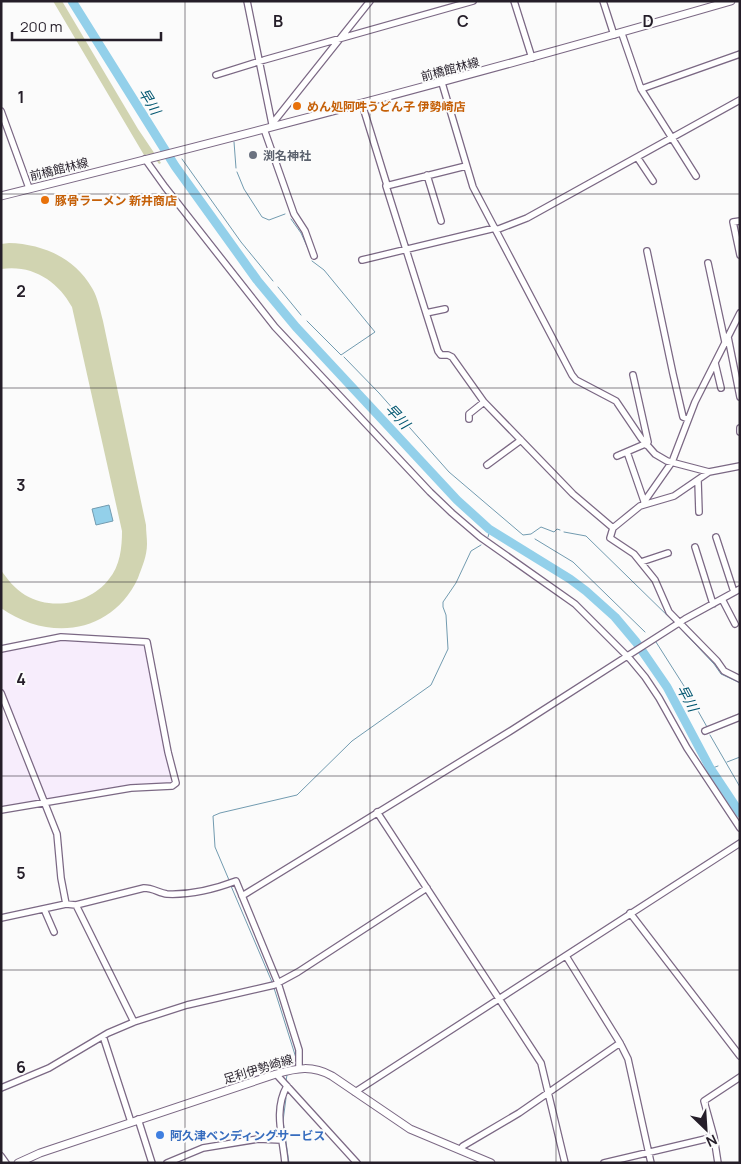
<svg xmlns="http://www.w3.org/2000/svg" width="741" height="1164" font-family="Manrope,'Noto Sans JP',sans-serif">
  <style>
    .built { fill: #f7edfc }
    .green { fill: #d1d4b1 }
    .water { fill: #93d0ea; stroke: #729bb0 }
    .lines { fill: none; stroke-linecap: round; stroke-linejoin: round }
    .stream { stroke: #729bb0; stroke-width: 1 }
    .river { stroke: #93d0ea; stroke-width: 9 }
    .minor-casing { stroke: #7b6884; stroke-width: 8 }
    .major-casing { stroke: #7b6884; stroke-width: 9 }
    .minor { stroke: #fff; stroke-width: 5.5 }
    .major { stroke: #fff; stroke-width: 7 }
    .grid { fill: none; stroke: #251e29; stroke-width: 1; stroke-opacity: 0.55 }
    .food-dot { fill: #e8710a; stroke: #fbfbfb; stroke-width: 2 }
    .worship-dot { fill: #6b7280; stroke: #fbfbfb; stroke-width: 2 }
    .shop-dot { fill: #3f7fe0; stroke: #fbfbfb; stroke-width: 2 }
    .labels { text-anchor: middle; dominant-baseline: central; stroke-width: 4; stroke-linejoin: round; paint-order: stroke }
    .street-label { font-size: 12px; fill: #251e29; stroke: #fbfbfb }
    .food-label { font-size: 12px; font-weight: bold; fill: #c56008; stroke: #fbfbfb; text-anchor: start }
    .worship-label { font-size: 12px; font-weight: bold; fill: #5b616d; stroke: #fbfbfb; text-anchor: start }
    .shop-label { font-size: 12px; font-weight: bold; fill: #366cbe; stroke: #fbfbfb; text-anchor: start }
    .water-label { font-size: 14px; font-style: italic; fill: #005670; stroke: #fbfbfb }
    .grid-label { font-size: 16px; text-anchor: middle; font-weight: bold; fill: #251e29; stroke: #fbfbfb; stroke-width: 4; stroke-linejoin: round; paint-order: stroke }
  </style>
  <rect width="100%" height="100%" fill="#fbfbfb"/>
  <path class="built" d="M62,640L144,646L166,758L174,783L132,784L47,799L1,685V653Z
    M1,707L40,800L1,806Z"/>
  <path class="green" d="M53,1H62L138,129L161,163L159,164L152,154L144,155Z
    M9,243C43,244 75,258 92,288C98,298 100,310 103,321L146,525C146,531 147,538 147,544C147,556 142,567 138,578C112,634 49,642 1,608V570C7,579 15,589 25,595C52,611 90,604 109,579C120,566 122,548 122,531L72,307C58,281 32,264 1,269V244Z"/>
  <path class="water" d="M109,505L113,521L96,525L92,509Z"/>
  <g class="lines">
    <path class="stream" d="M234,142L236,168
      M182,159L241,242L273,281
      M237,172L244,189L262,217L269,220L285,214
      M291,219L301,233L310,253
      M278,287L301,315
      M307,321L341,355L375,332L324,270L312,261
      M344,357L379,393L449,472L523,535L531,534L541,527L554,532L557,529L560,530
      M564,532L586,536L674,622
      M488,537L490,530
      M535,539L573,562L645,632
      M680,628L714,664L721,674L740,683
      M656,642L684,686L707,727
      M710,735L740,787
      M727,762L740,757
      M710,769L718,766
      M229,880L215,847L213,816L220,813L297,795L352,741L431,685L448,649L446,615L443,607V602L456,583L471,551L481,545
      M231,886L272,982
      M274,988L296,1058
      M286,1081L287,1075
      M286,1098L283,1121L289,1163"/>
    <path class="river" d="M72,1L175,166L257,280L296,327L457,500L489,529L570,579L586,591L615,617L636,642L667,687L710,768L740,813"/>
    <defs>
      <path id="minor" d="M247,1L272,124
        M514,1L532,58
        M603,1L614,35
        M622,34L641,89L696,176
        M216,75L264,60L473,1
        M442,83L473,187L572,375L576,380L616,401L641,438L655,454L667,461L709,472
        M641,89L740,54
        M362,104L387,185
        M1,111L29,188
        M272,124L370,1
        M264,129L294,214L305,231L314,256
        M637,157L653,181
        M145,159L165,187L275,327L430,492L452,513L480,537L575,604L630,659L645,677L659,698L687,748L740,828
        M466,166L386,186L438,351L441,355H448L452,357L484,402L573,494L613,528
        M427,175L441,221
        M740,221L733,222L740,255
        M496,230L527,218L740,100
        M647,251L673,374L683,417L688,419
        M362,260L495,228
        M708,263L725,342
        M426,313L445,309
        M728,337L740,397
        M715,363L721,388
        M633,375L648,442L646,445
        M469,419V414L484,402
        M740,428V432
        M627,452L645,504
        M617,456L645,444
        M487,465L521,440
        M740,466L709,472L674,496L640,506L613,528L610,538L634,554L655,580L669,612L717,661L724,671L740,679
        M698,481L699,512
        M644,502L672,462L695,402L740,313
        M716,537L734,592
        M695,547L713,604
        M641,562L668,553
        M722,599L735,624
        M1,649L61,637L147,642L168,752L176,783L172,786L131,788L1,810
        M1,693L57,834L61,878L66,904
        M705,731L740,717
        M377,812L541,1063L565,1163
        M242,896L512,730L685,619L740,589
        M76,905L134,1022
        M44,909L54,932
        M630,913L740,1056
        M1,918L66,904L76,905L144,888C153,888 159,893 167,894C189,895 215,889 236,881L278,983L299,1050V1068
        M566,956L620,1043L628,1059L651,1163
        M103,1036L131,1122
        M276,1074L357,1163
        M1,1088L49,1068L108,1033L134,1022L187,1005L274,985L298,972L427,888
        M355,1092L740,843
        M138,1119L152,1163
        M460,1150L463,1146L519,1113L620,1043
        M1,1156L6,1163
        M167,1163L203,1148L258,1139L281,1140
        M285,1163C283,1138 273,1110 287,1086
        M604,1163L714,1137
        M718,1163L714,1137L704,1101L740,1077"/>
      <path id="major" d="M1,196C246,135 489,71 731,1
        M18,1163L40,1153L276,1074C297,1068 312,1065 332,1076L410,1129L491,1163"/>
    </defs>
    <use href="#minor" class="minor-casing"/>
    <use href="#major" class="major-casing"/>
    <use href="#minor" class="minor"/>
    <use href="#major" class="major"/>
  </g>
  <path class="grid" d="M185,1V1163M370,1V1163M556,1V1163M1,194H740M1,388H740M1,582H740M1,776H740M1,970H740"/>
  <g class="food-dot">
    <circle cx="297" cy="106" r="5"/>
    <circle cx="45" cy="200" r="5"/>
  </g>
  <circle class="worship-dot" cx="253" cy="155" r="5"/>
  <circle class="shop-dot" cx="160" cy="1135" r="5"/>
  <g class="labels">
    <g class="street-label">
      <text transform="translate(450 69) rotate(-15)">前橋館林線</text>
      <text transform="translate(59 169) rotate(-14)">前橋館林線</text>
      <text transform="translate(258 1069) rotate(-17)">足利伊勢崎線</text>
    </g>
    <g class="food-label">
      <text x="307" y="106">めん処阿吽うどん子 伊勢崎店</text>
      <text x="55" y="200">豚骨ラーメン 新井商店</text>
    </g>
    <g class="worship-label">
      <text x="263" y="155">渕名神社</text>
    </g>
    <g class="shop-label">
      <text x="170" y="1135">阿久津ベンディングサービス</text>
    </g>
    <g class="water-label">
      <text transform="translate(150 101) rotate(58)">早川</text>
      <text transform="translate(398 416) rotate(47)">早川</text>
      <text transform="translate(688 698) rotate(62)">早川</text>
    </g>
  </g>
  <g class="grid-label">
    <text x="278" y="27">B</text>
    <text x="463" y="27">C</text>
    <text x="648" y="27">D</text>
    <text x="21" y="103">1</text>
    <text x="21" y="297">2</text>
    <text x="21" y="491">3</text>
    <text x="21" y="685">4</text>
    <text x="21" y="879">5</text>
    <text x="21" y="1073">6</text>
  </g>
  <rect width="741" height="1164" fill="none" stroke="#251e29" stroke-width="5"/>
  <g transform="translate(706 1129) rotate(155)" stroke="#fbfbfb" stroke-width="4" paint-order="stroke">
  <path d="M0-4L9 19L0 12L-9 19Z" fill="#251e29"/>
  <text y="-8" font-size="14" font-weight="bold" text-anchor="middle" fill="#251e29">N</text>
  </g>
  <path d="M12 32v8h149v-8" fill="none" stroke="#251e29" stroke-width="2.5"/>
  <text x="20" y="32" font-size="15" fill="#251e29" stroke="#fbfbfb" stroke-width="4" paint-order="stroke">200 m</text>
</svg>
